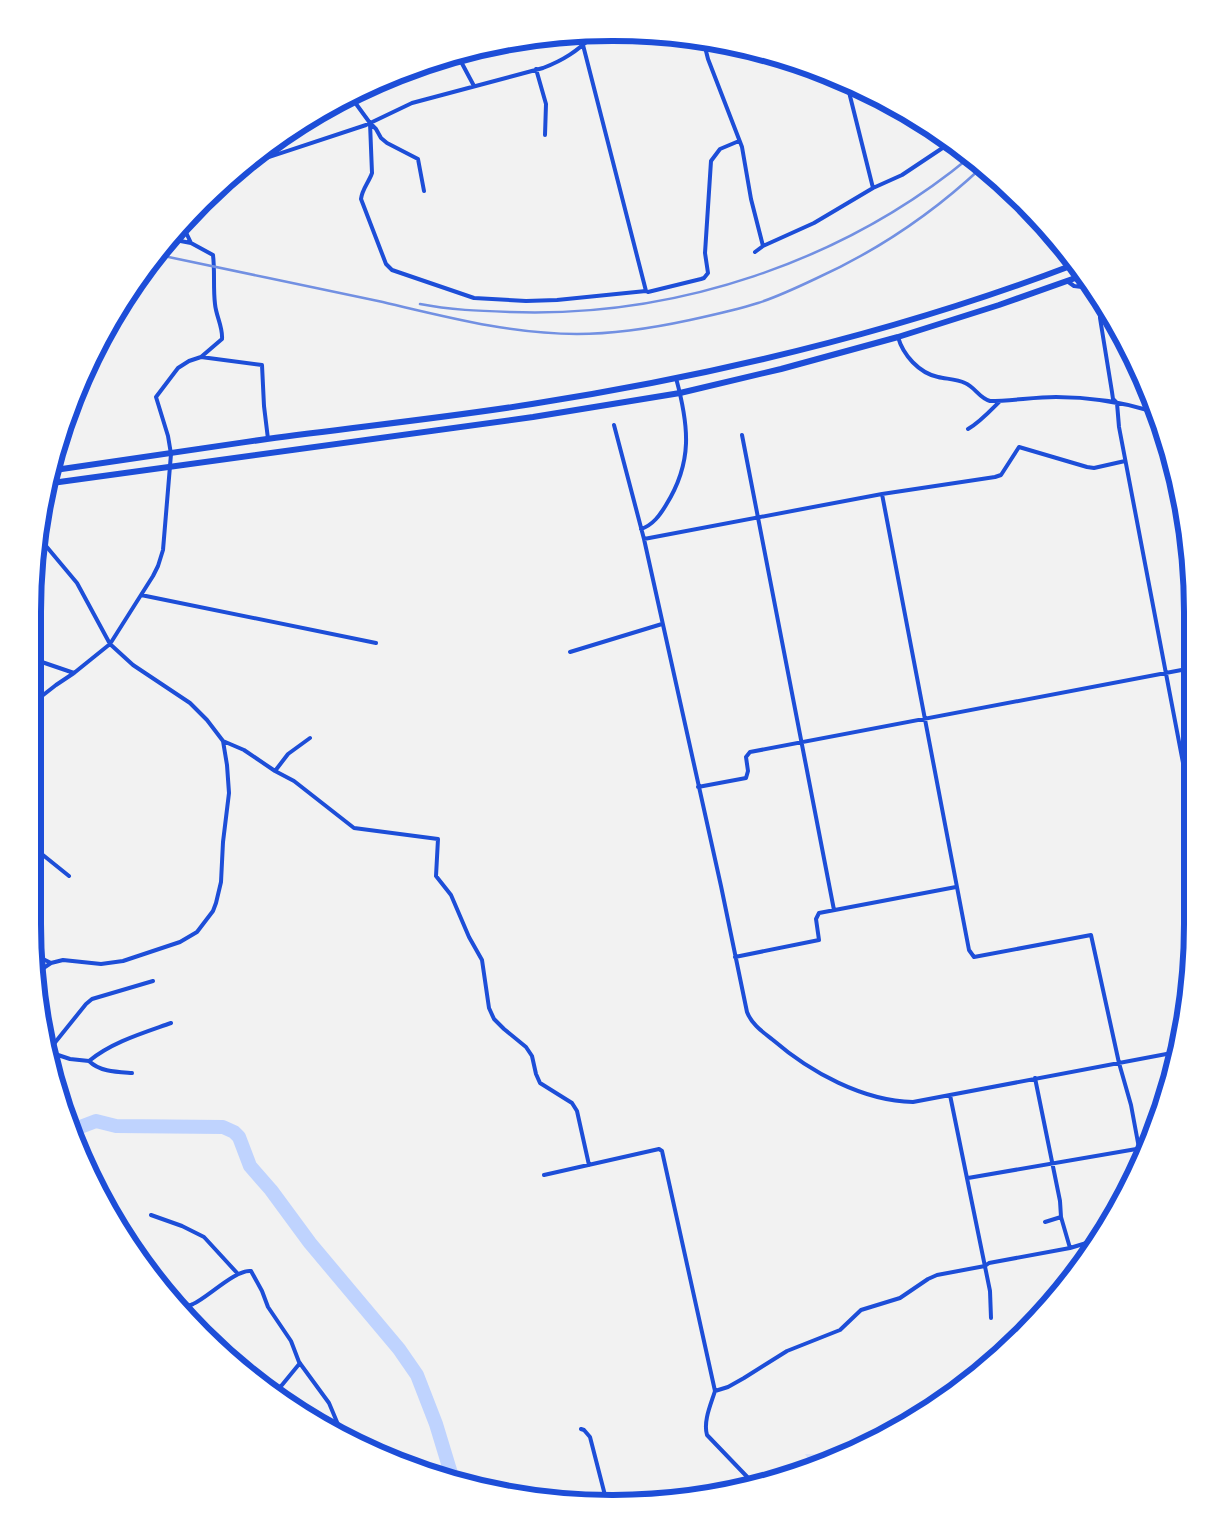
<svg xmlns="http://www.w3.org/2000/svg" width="1225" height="1536" font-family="'Playfair Display',serif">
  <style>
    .green { fill: #dbe4f7 }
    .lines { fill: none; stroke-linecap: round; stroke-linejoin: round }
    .river { stroke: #bfd3fe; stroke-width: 14 }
    .minor { stroke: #1d4ed8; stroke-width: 4 }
    .trunk { stroke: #1d4ed8; stroke-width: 6 }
    .rail { stroke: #7290e2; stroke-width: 2.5 }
    .rim { fill: none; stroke: #1d4ed8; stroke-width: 6 }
  </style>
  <rect width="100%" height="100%" fill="#f2f2f2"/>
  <path class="green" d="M805,1454L832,1455L811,1464Z"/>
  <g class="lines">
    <path class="river" d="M75,1129L96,1121L116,1126L223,1127L234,1132L239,1137L250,1166L271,1190L310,1243L399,1349L417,1375L436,1424L453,1480"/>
    <path class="minor" d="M704,43L708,59L742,147L751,199L763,246
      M583,45L646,291L648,292L701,279L704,278L708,273L705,253L711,161L720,149L739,141
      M458,56L474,86
      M536,69L546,104L545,135
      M847,84L873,188L902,175L950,143
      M351,97L370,123L376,129L381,138L387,143L418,159L424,191
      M370,123L372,173C369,182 362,189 361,199L386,264L392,270L474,298L526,301L557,300L646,291
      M248,164L366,125L412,103L543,68C564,60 577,51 593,36
      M170,239L191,243
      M755,252L763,246L814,223L873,188
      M1067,281L1074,286L1090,288
      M1104,307L1100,312V318L1112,392L1113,399L1117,403L1119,427L1192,810
      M898,337C903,355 919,373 938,377C946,379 957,379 965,383C975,387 979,398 990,401C1012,401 1034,397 1056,397C1088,397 1121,402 1151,411
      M201,357L262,365L264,406L268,439
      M614,425L644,539L721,886L747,1012C752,1025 763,1032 773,1040C810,1072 863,1101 913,1102L1177,1052
      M968,429C980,422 990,411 1000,401
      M742,435L834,910
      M882,494L969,950L974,957L1091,935L1119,1063L1131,1105L1141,1159
      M641,529C653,525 660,515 666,505C693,462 689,426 676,378
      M644,539L882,494L995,477L1001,475L1019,447L1087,467L1094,468L1125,461
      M141,595L376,643
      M570,652L662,624
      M33,659L74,673
      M33,703L56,685L74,673L110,644L153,576L158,566L163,550L171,454L168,436L156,397L178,368L189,361L201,357L222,339C223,327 216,316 215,304C213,288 215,271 213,255L191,243L182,224
      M223,741L244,750L275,771L294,781L354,828L438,839L436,876L451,895L469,937L482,960L489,1008L494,1019L504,1029L526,1047L532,1056L536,1074L540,1083L572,1103L577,1111L589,1165
      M275,771L288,754L310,738
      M698,787L746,778L748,771L746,757L750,752L1192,668
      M33,847L69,876
      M37,956L51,963
      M735,957L819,940L816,919L819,913L956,887
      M39,971L51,963L63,960L101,964L123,961L180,942L197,932L213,911L216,903L221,882L223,842L229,793L227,765L223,741L207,720L190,703L133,665L110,644L77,583L41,540
      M49,1050L86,1004L92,999L153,981
      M49,1052L70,1059L89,1061C112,1042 143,1033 171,1023
      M89,1061C100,1072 117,1072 132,1073
      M1035,1078L1060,1201L1061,1217L1070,1248
      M950,1095L990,1291L991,1318
      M544,1175L659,1149L662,1151L715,1391C711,1404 703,1421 707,1435L755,1485
      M968,1178L1148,1147
      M151,1215L182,1226L204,1237L238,1274
      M1045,1222L1061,1217
      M181,1306C185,1306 190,1306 193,1304C207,1298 236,1269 251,1271L262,1291L268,1307L291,1341L299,1362L329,1403L342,1434
      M276,1390L282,1385L300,1363
      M715,1391L728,1387L744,1378L787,1351L840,1330L861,1310L900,1298L928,1279L937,1275L985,1266L989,1263L1070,1248L1093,1241
      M581,1429L584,1430L590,1437L607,1503"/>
    <path class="trunk" d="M55,470C125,460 196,449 267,439C355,427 444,418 532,404C717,375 898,332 1073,265
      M52,483L533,417L680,393L781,369L898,337L999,305L1081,276"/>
    <path class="rail" d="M159,255C232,271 305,285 378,301C443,316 509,334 577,334C615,334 653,328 690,320C713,315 736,310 758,303C777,297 796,288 815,279C877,251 932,214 982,167
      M420,304C450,310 480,311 510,312C675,318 843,262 970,157"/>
  </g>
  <path d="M0 0H1225V1536H0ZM612 41H613A571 571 0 0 1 1184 612V924A571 571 0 0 1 613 1495H612A571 571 0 0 1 41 924V612A571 571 0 0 1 612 41Z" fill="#fff" fill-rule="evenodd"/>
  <path class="rim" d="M612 41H613A571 571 0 0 1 1184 612V924A571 571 0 0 1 613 1495H612A571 571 0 0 1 41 924V612A571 571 0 0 1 612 41Z"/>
</svg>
